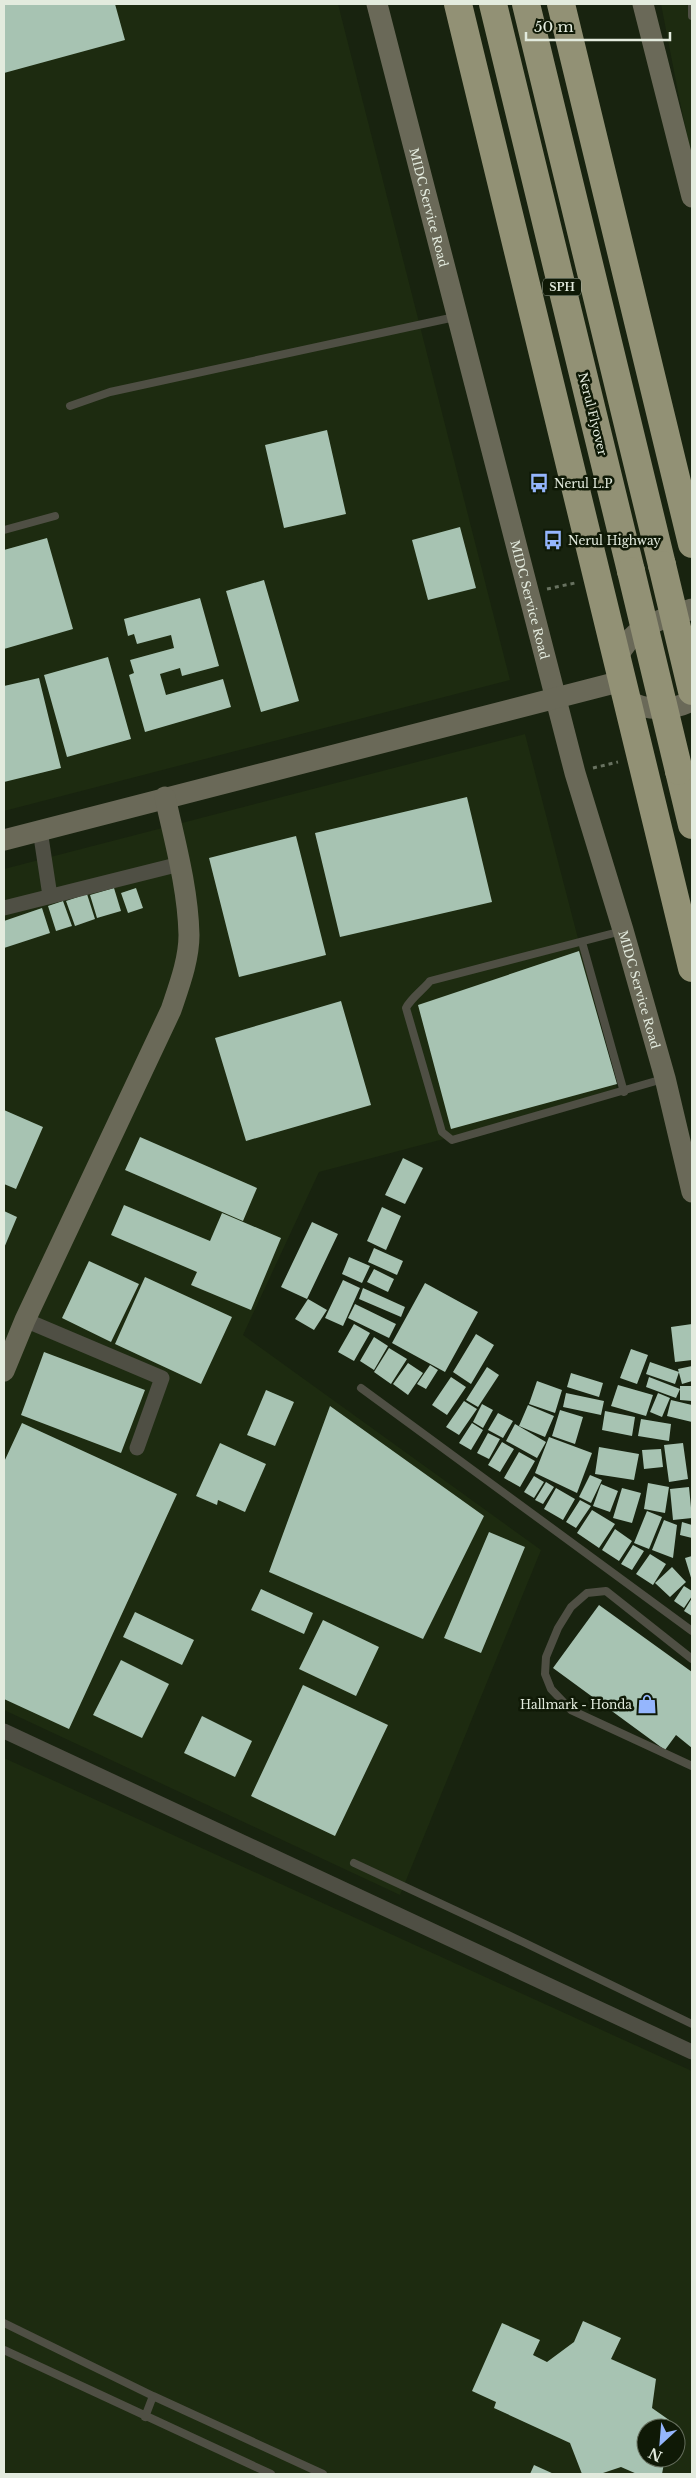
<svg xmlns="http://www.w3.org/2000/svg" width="696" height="2478" font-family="'Libre Baskerville',serif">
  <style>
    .built { fill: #1d2b10; fill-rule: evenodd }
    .building { fill: #a7c3b2 }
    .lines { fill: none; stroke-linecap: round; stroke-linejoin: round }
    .path { stroke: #687260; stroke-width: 3; stroke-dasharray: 4 4; stroke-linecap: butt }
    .lane { stroke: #4f4f44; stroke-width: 8 }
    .street { stroke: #4f4f44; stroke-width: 15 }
    .secondary { stroke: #6a6958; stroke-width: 21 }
    .highway { stroke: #929175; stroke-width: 28 }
    .highway-bridge { stroke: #929175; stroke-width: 28 }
    .labels { text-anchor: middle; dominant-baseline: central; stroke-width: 5; stroke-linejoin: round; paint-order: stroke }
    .shield { fill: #0f1906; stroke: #a3ac9d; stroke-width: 1 }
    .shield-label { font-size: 11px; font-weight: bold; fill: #e3ebde }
    .street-label { font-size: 12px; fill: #e3ebde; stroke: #0f1906 }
    .poi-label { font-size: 12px; fill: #e3ebde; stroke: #0f1906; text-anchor: start }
  </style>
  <rect width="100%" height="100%" fill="#18230f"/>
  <path class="built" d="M4,4H338L510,680L4,811Z
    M661,4H692V158L680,102Z
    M525,734L618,1093L319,1172L243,1335L541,1550L400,1895L4,1710V869Z
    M4,1758L692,2071V2474H4ZM646,2428H676V2458H646Z"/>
  <path class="building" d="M4,4H115L125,40L4,73Z
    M327,430L346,514L284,528L265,445Z
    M460,527L476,588L428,600L412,540Z
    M47,538L73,629L4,649V550Z
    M264,580L299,701L261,712L226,591Z
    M200,598L219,666L182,676L180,668L160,674L166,695L223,679L231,707L145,732L129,675L134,673L130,660L174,648L171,635L137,644L134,634L128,636L124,619Z
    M108,657L131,739L67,757L44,675Z
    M39,678L61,768L4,782V686Z
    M467,797L492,902L340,937L315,833Z
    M296,836L326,955L239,977L209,858Z
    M114,888L121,911L97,918L90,895Z
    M136,888L143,908L128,913L121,893Z
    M87,894L95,919L75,926L66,901Z
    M63,901L72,926L56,931L48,906Z
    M42,908L50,933L4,948V921Z
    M579,951L617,1084L451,1129L418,1005Z
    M341,1001L371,1105L246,1141L215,1038Z
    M4,1110L43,1127L16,1189L4,1184Z
    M140,1137L257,1188L243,1221L125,1170Z
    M403,1158L423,1168L405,1204L385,1195Z
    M124,1205L210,1241L222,1213L281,1238L251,1310L191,1285L197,1272L111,1235Z
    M382,1207L401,1216L386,1250L367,1241Z
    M4,1211L17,1217L4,1248Z
    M312,1222L338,1234L307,1299L281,1287Z
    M374,1248L403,1261L397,1275L368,1262Z
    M349,1257L370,1266L362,1283L342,1274Z
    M89,1261L139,1284L111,1342L62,1318Z
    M374,1269L394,1279L388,1292L367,1282Z
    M145,1277L232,1317L201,1384L115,1344Z
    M343,1280L360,1288L343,1326L325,1318Z
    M425,1283L478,1312L445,1372L392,1343Z
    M363,1288L405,1307L401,1317L359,1299Z
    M308,1299L327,1310L314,1330L295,1319Z
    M355,1304L396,1324L389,1338L348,1318Z
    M354,1324L370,1333L354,1361L338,1352Z
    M692,1324V1360L675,1362L671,1327Z
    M476,1334L494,1345L471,1384L453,1372Z
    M374,1337L388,1346L374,1370L360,1361Z
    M389,1348L407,1359L391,1384L374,1372Z
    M631,1349L648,1355L637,1384L620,1378Z
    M44,1352L145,1390L121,1453L21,1415Z
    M650,1362L679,1372L675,1384L646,1374Z
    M408,1363L423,1373L408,1395L393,1384Z
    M430,1365L438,1370L426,1389L417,1384Z
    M692,1366V1381L682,1384L678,1369Z
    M487,1367L499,1375L478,1407L466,1400Z
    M571,1373L603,1383L599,1397L567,1387Z
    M451,1377L466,1387L447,1415L432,1405Z
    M649,1377L680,1389L676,1398L646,1387Z
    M537,1381L562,1390L555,1413L529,1404Z
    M618,1385L653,1395L646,1416L611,1406Z
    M680,1386H692V1401L680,1400Z
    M266,1390L294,1402L275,1446L247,1435Z
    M566,1393L604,1401L601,1415L563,1407Z
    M658,1393L670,1398L662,1417L650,1412Z
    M671,1400L692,1405V1422L667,1416Z
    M464,1401L477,1409L459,1435L446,1427Z
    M482,1404L493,1410L483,1428L473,1422Z
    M528,1405L554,1416L545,1437L519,1426Z
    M330,1406L484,1516L423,1639L269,1572Z
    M560,1410L583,1417L575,1444L552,1436Z
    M605,1411L635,1417L632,1436L602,1430Z
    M498,1413L513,1421L503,1438L488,1430Z
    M641,1419L671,1424L669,1441L638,1436Z
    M22,1423L177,1494L69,1729L4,1699V1462Z
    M472,1423L483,1430L471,1450L459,1443Z
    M515,1424L546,1442L537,1458L506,1441Z
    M488,1433L500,1439L489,1459L477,1453Z
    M549,1437L592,1453L577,1493L535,1473Z
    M502,1442L514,1449L500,1472L488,1465Z
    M220,1443L266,1464L245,1512L218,1500L217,1505L196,1496Z
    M683,1443L688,1479L669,1482L664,1445Z
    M599,1447L639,1454L634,1480L595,1474Z
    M661,1449L663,1467L644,1469L642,1450Z
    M519,1452L535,1461L520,1487L504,1478Z
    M590,1475L602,1480L591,1503L579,1497Z
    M534,1476L544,1482L534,1498L524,1492Z
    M546,1482L554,1487L543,1504L535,1500Z
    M648,1483L669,1487L665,1513L644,1509Z
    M601,1484L618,1491L610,1512L593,1506Z
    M689,1487L692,1518L673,1520L670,1489Z
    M556,1488L575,1499L563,1520L544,1509Z
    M622,1488L641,1493L632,1523L613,1518Z
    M580,1500L591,1506L576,1528L566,1522Z
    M592,1510L615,1524L599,1548L577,1533Z
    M647,1511L662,1517L649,1549L634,1543Z
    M664,1520L677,1525L673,1558L652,1550Z
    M682,1522L692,1525V1538L680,1535Z
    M615,1529L632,1541L619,1561L602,1550Z
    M489,1532L525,1547L481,1653L444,1638Z
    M633,1545L644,1551L632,1570L621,1564Z
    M650,1554L666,1564L653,1585L636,1574Z
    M692,1556V1581L685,1558Z
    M672,1567L686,1582L670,1597L655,1583Z
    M684,1586L692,1591V1596L684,1608L674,1601Z
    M261,1589L313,1613L304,1634L251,1610Z
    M692,1598V1616L684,1611Z
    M599,1605L692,1672V1748L676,1735L665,1750L553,1668Z
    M135,1612L194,1640L182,1665L123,1637Z
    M323,1620L379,1647L356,1696L299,1669Z
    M121,1660L169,1684L142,1738L93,1715Z
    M303,1685L388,1725L335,1836L251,1796Z
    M202,1716L252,1741L235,1777L184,1753Z
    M583,2321L621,2338L611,2359L656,2379L652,2408L672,2422L671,2428H646V2458H665L662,2474H637L621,2467L600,2474H582L570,2443L494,2408L496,2402L472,2391L502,2323L540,2340L533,2355L547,2362L574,2342Z
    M534,2465L554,2474H530Z"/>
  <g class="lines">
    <path class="path" d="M547,589L575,583
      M593,768L618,762"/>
    <path class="lane" d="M692,4V16
      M70,406L110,392L455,317
      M4,530L55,516
      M622,931L430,981C423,990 411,998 406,1008L442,1132L452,1140L663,1079
      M582,942L624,1092
      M361,1388L692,1631
      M692,1659L606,1591L587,1593L571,1607L558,1628L546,1657L545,1674L551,1689L571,1710L692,1766
      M354,1863L523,1942L692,2024
      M4,2323L153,2396L323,2474
      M4,2350L271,2474
      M145,2417L153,2396"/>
    <path class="street" d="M40,830L50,896
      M4,908L180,864
      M25,1320L162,1378L137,1448
      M4,1731L692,2052"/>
    <g class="secondary">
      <path id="s1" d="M377,4L575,773L623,930L665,1078L692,1192"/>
      <path d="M643,4L692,197"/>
      <path d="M617,659C632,625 660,620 692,609"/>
      <path d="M627,700C648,712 670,711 692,701"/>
      <path d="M4,840L622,681"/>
      <path d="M4,1371L25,1320L171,1010C179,986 189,960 189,935C188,889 175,842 165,797"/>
    </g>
    <path class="highway" d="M458,4L692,968
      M493,4L631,571
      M526,4L662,565
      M561,4L692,544
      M679,771L692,825"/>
    <path class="highway-bridge" d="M662,565L692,691
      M631,571L679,771"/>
  </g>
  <defs>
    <symbol id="bus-bare" viewBox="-9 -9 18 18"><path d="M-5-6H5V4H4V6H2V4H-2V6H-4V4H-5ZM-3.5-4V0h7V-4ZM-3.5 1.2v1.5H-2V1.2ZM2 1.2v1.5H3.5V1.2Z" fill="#95b6fd" stroke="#0f1906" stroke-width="2.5" paint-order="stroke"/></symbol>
    <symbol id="shop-bare" viewBox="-9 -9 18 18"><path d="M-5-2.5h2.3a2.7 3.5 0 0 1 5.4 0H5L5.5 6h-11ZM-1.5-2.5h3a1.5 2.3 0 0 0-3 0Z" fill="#95b6fd" stroke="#0f1906" stroke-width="2.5" paint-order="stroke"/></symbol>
  </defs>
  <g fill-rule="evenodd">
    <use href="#bus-bare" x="525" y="469" width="28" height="28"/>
    <use href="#bus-bare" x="539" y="526" width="28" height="28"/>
    <use href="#shop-bare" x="633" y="1690" width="28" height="28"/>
  </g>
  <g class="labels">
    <rect class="shield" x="543" y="278.5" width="38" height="17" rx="4"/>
    <g class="shield-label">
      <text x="562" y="287">SPH</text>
    </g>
    <g class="street-label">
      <text stroke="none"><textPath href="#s1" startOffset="210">MIDC Service Road</textPath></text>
      <text transform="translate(593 414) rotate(76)">Nerul Flyover</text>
      <text stroke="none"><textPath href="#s1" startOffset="615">MIDC Service Road</textPath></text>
      <text stroke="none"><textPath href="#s1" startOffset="1020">MIDC Service Road</textPath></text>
    </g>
    <g class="poi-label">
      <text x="554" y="483">Nerul L.P</text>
      <text x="568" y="540">Nerul Highway</text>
      <text x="632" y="1704" text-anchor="end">Hallmark - Honda</text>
    </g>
  </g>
  <rect width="696" height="2478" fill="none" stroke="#e3ebde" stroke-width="10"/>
  <g transform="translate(661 2443) rotate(206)"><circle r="24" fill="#0f1906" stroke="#646d5c"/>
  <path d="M0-4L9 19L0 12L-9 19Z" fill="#95b6fd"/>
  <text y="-8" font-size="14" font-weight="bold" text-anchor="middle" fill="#e3ebde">N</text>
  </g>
  <path d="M526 32v8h144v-8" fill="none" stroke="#e3ebde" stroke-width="2.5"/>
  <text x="534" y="32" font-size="15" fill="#e3ebde" stroke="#0f1906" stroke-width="4" paint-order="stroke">50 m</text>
</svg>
